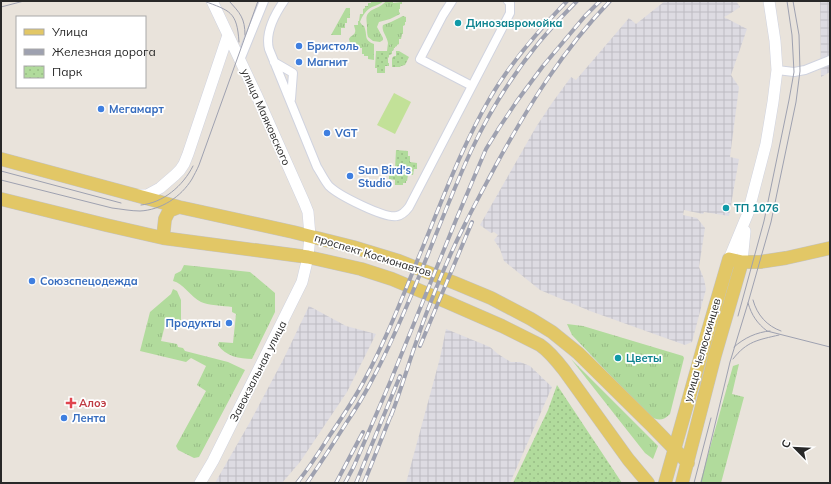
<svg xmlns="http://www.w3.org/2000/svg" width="831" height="484" font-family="Mulish,sans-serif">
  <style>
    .industrial { fill: url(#industrial-grid) }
    .grass { fill: url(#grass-tufts) }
    .park { fill: url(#park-dots) }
    .pitch { fill: #c2e198 }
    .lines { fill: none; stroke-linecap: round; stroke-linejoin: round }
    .street-casing { stroke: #d0d3df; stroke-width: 10 }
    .secondary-casing { stroke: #d0d3df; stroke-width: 12 }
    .primary-casing { stroke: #c3c3c3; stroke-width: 14 }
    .street { stroke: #fff; stroke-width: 8 }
    .secondary { stroke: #fff; stroke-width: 11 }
    .primary { stroke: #e2c766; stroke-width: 13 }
    .tram { stroke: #9ea1b0; stroke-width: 1 }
    .rail-casing { stroke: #9ea1b0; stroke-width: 4 }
    .rail { stroke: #fff; stroke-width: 2.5; stroke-dasharray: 8; stroke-linecap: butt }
    .culture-dot { fill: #0f9aa8; stroke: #fff; stroke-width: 1.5 }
    .shop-dot { fill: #3f7fe0; stroke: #fff; stroke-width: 1.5 }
    .health-dot { fill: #e0444e; stroke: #fff; stroke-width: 1.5 }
    .labels { text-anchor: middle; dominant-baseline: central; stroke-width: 3.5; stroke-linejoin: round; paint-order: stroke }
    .culture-label { font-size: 11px; font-weight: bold; fill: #0d838f; stroke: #fff; text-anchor: start }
    .shop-label { font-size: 11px; font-weight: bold; fill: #366cbe; stroke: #fff; text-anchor: start }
    .street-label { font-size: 11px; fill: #282828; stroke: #fff }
    .health-label { font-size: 11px; font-weight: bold; fill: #be3a42; stroke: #fff; text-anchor: start }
  </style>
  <defs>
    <pattern id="industrial-grid" width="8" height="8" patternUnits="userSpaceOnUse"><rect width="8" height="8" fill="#dddbe2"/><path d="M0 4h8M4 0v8" fill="none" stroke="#bebcc2"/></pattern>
    <pattern id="grass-tufts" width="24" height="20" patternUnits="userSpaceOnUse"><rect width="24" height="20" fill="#b1db9c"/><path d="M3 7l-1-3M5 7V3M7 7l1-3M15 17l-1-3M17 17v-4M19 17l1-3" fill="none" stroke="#98bc86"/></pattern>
    <pattern id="park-dots" width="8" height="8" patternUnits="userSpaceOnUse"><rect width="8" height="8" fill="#b1db9c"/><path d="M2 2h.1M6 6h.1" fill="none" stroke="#98bc86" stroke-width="1.8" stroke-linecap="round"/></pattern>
  </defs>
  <rect width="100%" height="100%" fill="#e9e3db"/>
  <path class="industrial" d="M665,1H736L740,7L728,15L724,17L747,29L731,75L739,87L730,157L739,159L729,216L704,212L703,214L684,210L683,215L697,218L705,228L699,267L704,279L706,289L692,342L685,345L590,311L540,290L504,261L500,249L494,240L498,235L494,232L491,233L480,225L536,127L552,103L571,77L576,80L629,18L636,24Z
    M820,1H830V72L821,77Z
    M309,306L346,326L376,334L347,392L300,462L282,483H215L250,422L284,358Z
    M446,329L490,347L498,354L511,362H520L530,366L552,387L510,483H406L440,358Z"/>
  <path class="grass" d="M373,1H384C380,4 377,5 372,7C366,10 362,16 360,22L362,25L364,26C368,35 363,40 374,44V60L368,59V56H364V54H362V48H352V45L350,43L349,39C350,36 355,35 355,32C356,30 354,27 354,25H358V21H359L360,14H363V9L365,8V6H368V3H371V2Z
    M386,1H393V3L402,2V4H400V9H399V12L400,13V14L390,19L379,22L377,27L383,38V40L380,42L373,41L368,37C367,34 367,31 367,27C367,20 364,15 372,10C378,7 382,6 386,1Z
    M346,8H350V18H347V23H345V28H341V35H331Z
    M403,16L406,17V22H405V25L403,26V34H402L401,39H399V44L397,45V46L395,47V48H391V45H390V43H388C387,36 381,31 383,25L391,22Z
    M184,265L250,272L275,293V312L252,359C240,359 225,356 218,345L219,342L233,343L236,314L232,312V307C224,306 207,305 201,302C191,297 183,283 173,281L175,274L181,271Z
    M173,289L177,291L181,300V327L165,325L161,341L177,344L178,347L183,348L185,351L228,362L245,370L199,457L194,458L178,450L176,446L206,391L197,385L206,366L191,358L186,362L140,351L150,312L171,294Z
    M567,324L583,326L683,356L684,358L670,414C663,421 658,421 649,416L572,335Z
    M571,359L658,446L653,459L645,453Z
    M739,364L732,394L744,397L721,483H700L733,366Z"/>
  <path class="park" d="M388,43H390L391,48H394L393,51H392V54L389,55V57L388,58V63H389V66H385V73H377V68H375L376,51H387Z
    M396,51H399L409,57L405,65L401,66L400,67H392V58L394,56H396Z
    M396,150L408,151V156H410V162L417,163V169H414L413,175H408L407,181H406V183H403V185H395V180L389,179V172H394V170L395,169Z
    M557,385L622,483H513L548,410Z"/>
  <path class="pitch" d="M394,93L411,102L395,134L377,125Z"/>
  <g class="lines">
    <defs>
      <path id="street" d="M284,1C275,14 265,33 269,49L317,167C321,173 324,180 329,186C338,195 385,219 397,216C402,215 406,211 409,207L510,13V3L508,1
        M452,1L443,15L420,59L472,86
        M240,60L264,1
        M274,62L293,73L291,99
        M777,70L794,72L805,70L830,60"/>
      <path id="secondary" d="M137,195H147L160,188L175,175L180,170L184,164L188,154L228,35
        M729,259L748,213L766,144L773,102L777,70L775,41L769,1
        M742,262L745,231
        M200,483L213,461L302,282L308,257L310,236L308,212L304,202L256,94L212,1"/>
      <path id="primary" d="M1,159L179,207L293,232L353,247L399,261L455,283L491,298L531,319L552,332L578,353L652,426L688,463
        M1,199L106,225L163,238L308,257L361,269L392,279L447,302L502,326L540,345C550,352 557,361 564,370L628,459L648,483
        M163,238L165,219L169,211L179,207
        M665,483L703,348L729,259L742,262H760L786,258L830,248
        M682,483L715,355L742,262"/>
    </defs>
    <use href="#street" class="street-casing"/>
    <use href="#secondary" class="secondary-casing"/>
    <use href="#primary" class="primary-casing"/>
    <use href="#street" class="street"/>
    <use href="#secondary" class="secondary"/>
    <use href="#primary" class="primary"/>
    <path class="tram" d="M204,1C230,11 237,11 239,42
      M229,1C240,13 245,18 245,35
      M1,7L24,1
      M1,171L121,203
      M1,180L112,208C121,209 131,211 140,211C161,210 181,197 192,179C194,175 197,170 199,165L258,1
      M141,205C163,203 183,186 193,166
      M753,300C757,315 767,326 781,331
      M748,303C752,316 757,323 767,331L830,347
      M738,316L764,221L789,100L794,72L792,35L787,1
      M734,347C744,338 757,332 770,331
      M733,359C747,341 758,340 779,335
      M694,483L711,418
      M701,483L730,362L748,303L771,222L796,102L800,71L799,35L793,1"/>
    <defs>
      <path id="rail" d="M420,346L472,222
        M391,416C405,379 415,341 430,304C440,277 452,250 465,224C475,204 486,184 496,165C529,105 562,51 610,1
        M297,483C308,469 318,454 328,438C341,419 354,400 365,379C387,338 404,293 422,249C443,198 462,146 490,98C511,62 538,31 567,1
        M307,483C320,464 333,444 345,425C355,410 365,394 373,378C385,356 395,333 405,310C428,257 447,203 471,151C497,95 533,44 577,1
        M336,483L363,432
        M345,483L354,466L391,380L456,220L486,149L499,128L517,101L543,66L585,16L600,1
        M356,483L400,376
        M364,483L393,410"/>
    </defs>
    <use href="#rail" class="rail-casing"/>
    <use href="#rail" class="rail"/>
  </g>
  <g class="culture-dot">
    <circle cx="458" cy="23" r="4"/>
    <circle cx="726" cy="208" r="4"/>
    <circle cx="618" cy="358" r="4"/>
  </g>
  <g class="shop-dot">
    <circle cx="299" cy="46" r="4"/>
    <circle cx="299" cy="62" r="4"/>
    <circle cx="101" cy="109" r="4"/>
    <circle cx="327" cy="133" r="4"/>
    <circle cx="350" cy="176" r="4"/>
    <circle cx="32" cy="281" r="4"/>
    <circle cx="229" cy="323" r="4"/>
    <circle cx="64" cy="418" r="4"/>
  </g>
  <path class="health-dot" d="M69 397h4v4h4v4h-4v4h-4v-4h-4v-4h4z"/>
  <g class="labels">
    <g class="culture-label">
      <text x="466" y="23">Динозавромойка</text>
      <text x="734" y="208">ТП 1076</text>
      <text x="626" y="358">Цветы</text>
    </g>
    <g class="shop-label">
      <text x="307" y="46">Бристоль</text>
      <text x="307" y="62">Магнит</text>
      <text x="109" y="109">Мегамарт</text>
      <text x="335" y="133">VGT</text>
      <text x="358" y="170">Sun Bird's<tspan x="358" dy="13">Studio</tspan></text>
      <text x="40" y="281">Союзспецодежда</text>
      <text x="221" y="323" text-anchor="end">Продукты</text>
      <text x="72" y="418">Лента</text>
    </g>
    <g class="street-label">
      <text transform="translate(266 117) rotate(66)">улица Маяковского</text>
      <text transform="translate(373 255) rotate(17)">проспект Космонавтов</text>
      <text transform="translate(702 350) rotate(-74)">улица Челюскинцев</text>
      <text transform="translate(258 371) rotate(-63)">Завокзальная улица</text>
    </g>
    <g class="health-label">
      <text x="79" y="403">Алоэ</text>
    </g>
  </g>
  <rect width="831" height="484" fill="none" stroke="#282828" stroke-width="4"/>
  <rect x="16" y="16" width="130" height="72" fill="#ffffff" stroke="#a9a9a9"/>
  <rect x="24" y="29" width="20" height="6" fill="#e2c766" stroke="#a9a9a9"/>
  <text x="52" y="36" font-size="12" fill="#282828">Улица</text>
  <rect x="24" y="49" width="20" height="6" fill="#9ea1b0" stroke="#a9a9a9"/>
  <text x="52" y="56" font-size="12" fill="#282828">Железная дорога</text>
  <rect x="24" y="66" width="20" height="12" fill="url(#park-dots)" stroke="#a9a9a9"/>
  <text x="52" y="76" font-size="12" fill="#282828">Парк</text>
  <g transform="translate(795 448) rotate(294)" stroke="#ffffff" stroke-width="3" paint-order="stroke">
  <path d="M0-3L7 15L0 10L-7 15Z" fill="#282828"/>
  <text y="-6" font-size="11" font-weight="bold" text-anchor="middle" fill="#282828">С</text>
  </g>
</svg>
